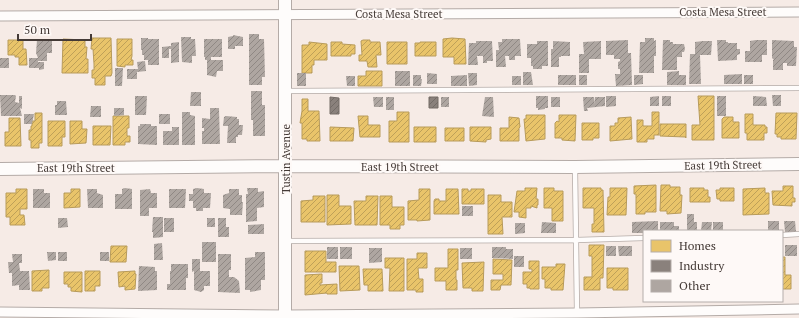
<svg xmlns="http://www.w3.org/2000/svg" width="799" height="318" font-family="'PT Serif',serif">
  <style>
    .homes { fill: url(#homes-hatch); stroke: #b89b5a }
    .industry { fill: url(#industry-hatch); stroke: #756c67 }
    .building { fill: url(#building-hatch) }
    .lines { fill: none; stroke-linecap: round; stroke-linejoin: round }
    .service-casing { stroke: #b4aba7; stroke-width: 6 }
    .minor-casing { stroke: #b4aba7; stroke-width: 11 }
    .tertiary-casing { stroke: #b4aba7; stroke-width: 14 }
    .service { stroke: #fefcfb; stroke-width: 4.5 }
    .minor { stroke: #fefcfb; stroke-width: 9 }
    .tertiary { stroke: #fefcfb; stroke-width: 12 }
    .labels { text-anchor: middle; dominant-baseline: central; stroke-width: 4; stroke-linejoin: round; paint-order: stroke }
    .street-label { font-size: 11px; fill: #443a36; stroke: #fef9f7 }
  </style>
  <defs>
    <pattern id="homes-hatch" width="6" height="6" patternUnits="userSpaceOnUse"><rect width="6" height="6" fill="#e9c46a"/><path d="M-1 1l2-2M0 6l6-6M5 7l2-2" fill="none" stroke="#bea058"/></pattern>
    <pattern id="industry-hatch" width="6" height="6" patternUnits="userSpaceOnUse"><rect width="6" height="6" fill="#8a817c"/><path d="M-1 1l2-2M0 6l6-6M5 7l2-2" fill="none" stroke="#726b66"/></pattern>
    <pattern id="building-hatch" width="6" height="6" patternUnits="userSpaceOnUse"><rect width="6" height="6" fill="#aea6a1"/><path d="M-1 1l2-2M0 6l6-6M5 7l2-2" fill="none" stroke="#8f8884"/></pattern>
  </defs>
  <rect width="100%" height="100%" fill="#f6ebe6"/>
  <path class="homes" d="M92,38H111L112,73L111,76H105V85H95V78H92V70H94V64L93,49H91Z
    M452,38L465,39L466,64H454V57H443V39Z
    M63,39L85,40V47H87L86,59H88V73H62Z
    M117,39H132V56L131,60H133V65H125V67L117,66Z
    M8,40H23V49H26L27,65H19V57H15V55H8Z
    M363,40H370V42H380L381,55H376L377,67H368L367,61H359V55H362L361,41Z
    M309,42L327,44V60H314V65H312V73H302V45H309Z
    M331,42H342V44L355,45V54H351V56H331Z
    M387,42H407V64H387Z
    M420,42H436V56H415V43H420Z
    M366,71H382V86H358V76H366Z
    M698,96H714V140H692V125H700Z
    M302,99H308V111H319L320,141H307V139H302V123H300L302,111Z
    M397,112H409V142H389V121H397Z
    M652,112H659V135H654V139H647V142H637V120H643V126H652Z
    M35,113H42V143H39V148H31V140H29V130H31V126H32V121H35Z
    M776,113H797L796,139H781V137H777V134H775Z
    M745,114H753V125H765V127H767V133H764V140H747V133H745Z
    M526,115H545V139L526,141L524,119H526Z
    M559,115H576L575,141L562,140V138H555V123L557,121L559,122Z
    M113,116H129V128H127V136H130V142H125V145H113Z
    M358,116H368V125H380V137H360Z
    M509,117L519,118L520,127L519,128V141H500V128H509Z
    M631,117L632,139L610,141V126H615V123H618V118Z
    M724,117H733V122H739V138H722V119Z
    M9,118H20L21,146H5V132H9Z
    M48,121H65V137H62V146H48Z
    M70,121H82V129H87L86,143L70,144Z
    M582,123H599V138H593V140H582Z
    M660,124H686V138L685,137L660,136Z
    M93,126H111L110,145H93Z
    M330,127L354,128L353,141H330Z
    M414,127H436V142H414Z
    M470,127H491V139L486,140V142L470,141Z
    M445,128H464V141H445Z
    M656,185V212H645V214H636V194H634V186Z
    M661,185H670V187H680V195H682L681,213L667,214V211H660Z
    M783,186H793V198H795V202H792V206L773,205L772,191H783Z
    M525,188H537L536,199H538V205H537V208L531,206V208H526V218L519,217V212H514L517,191H525Z
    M544,188H554V191H563V221H552V208H544Z
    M583,188H601V190H603L604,232H592V224H594V208H583Z
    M610,188H627L626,215H607L608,197H610Z
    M690,188H704V190H708V197H710V202H690Z
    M720,188H734V201H720V199H717L716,190H720Z
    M765,188V193H769V214L743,215V189Z
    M16,189H27V209H20V215H24L25,225H10V217H6V193H16Z
    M71,189H80V207L64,208V193H71Z
    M419,189H430V220L417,221V220H408V201L419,200Z
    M446,189H458L459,214H434V201L435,199H439V201H446Z
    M462,189H468V191H471V189H484V204H462Z
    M327,195H339V206H351V224L327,225Z
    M488,195H501V202H512V217H502L503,234H488Z
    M313,196H325V222H301V201L313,200Z
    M366,196H378L377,225H355L354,201H366Z
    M380,196H392V207H404V225H400V229H390V225H380Z
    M589,245H604L603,278H600V290H584V277H592V256H589Z
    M111,246H127L126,262H110Z
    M448,249H458V270H456V280H457V290H446V281H435V268H448Z
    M305,251H326V262H336V272H305Z
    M417,253H427V268H418L419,279H423V292H416V290H407V259H417Z
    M782,257H785V275H791V289H782Z
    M385,258H404V291H389L390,268H385Z
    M493,259L512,260L511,285H501L500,290H491V280H503V274H493Z
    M529,261H539V289H530V288H527V284H523V272H532V269H529Z
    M484,262L483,291H472V288H463L462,263Z
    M556,264H565L563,290H551V288H545V279H542V267H556Z
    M339,266H359L360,290L340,291Z
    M607,268H628V290H613V288H607Z
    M363,269H382L383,291H368V285H364Z
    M49,270V288H42V291H32V271Z
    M85,271H100V286H95V291H85Z
    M135,271V274H136L135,289L125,290V286L119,287L118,272Z
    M64,272H82V292L71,291V287H68V284H64Z
    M322,274V283H320V285L337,284V294H327V293L305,295V275Z"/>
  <path class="industry" d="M330,97L339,98V114H330Z
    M429,97H438V108H429Z"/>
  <path class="building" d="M249,34H259V39H264L265,77H262V85H249Z
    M233,35L243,37V46H235V49H228V37L233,36Z
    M181,37H191V39H195L196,56H192V63L182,62Z
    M141,38H148V39H159V65H148V60H144V55H142V50H141Z
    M645,38H654V41L656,40V56H654V73H639L640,42H645Z
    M204,39H222V57H211V60H205V57H204Z
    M502,39H520L521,56H515V60H509V56H505L506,67H496V50H499L498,42H502Z
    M37,40H52V53H47V61H38V65V62H44V69L39,70V68H29V58H38L36,53Z
    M628,40V53H631L632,85L616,86L615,74H620V69H618V62L620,61V59H614V55H606V41Z
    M663,40H670V42H673V44H684L685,49L684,52H682V57H677V70H662Z
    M717,40H726V42H728V43H737V49H740V54L737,55V60L718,61Z
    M756,40H767V55H762V62H745V51H750V41Z
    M772,40L794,41V47H797L796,66H787V63H783V70H773V60H774L772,58Z
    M476,41H492L493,61H487V63H483V56H477L478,65H468L469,43H476Z
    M537,41H548V66H542V69H533V66H531V58H527V44H537Z
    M553,41L570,42V56H561V57H559V67H551V49H553Z
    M601,41V59H589V73H579V54H584L583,42Z
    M703,41H712L711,55H700L701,84H689L690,54H695V42Z
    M179,42V62L171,63V49H169V58H162V47L171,46V43Z
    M0,58H9V68H0Z
    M207,60H223V71H217L216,77L207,75Z
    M145,61L146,71L137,72V79H127V69H138L137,62Z
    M115,68H123L122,86H115Z
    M395,71H410V86H395Z
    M679,71V75H686V85H667V72Z
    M523,72H531L533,85H523Z
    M297,73H306V86H297Z
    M427,73L437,74V84H427Z
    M468,73H477V85L469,86Z
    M742,74V84H724V75Z
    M413,75H421V79H422L421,86H413Z
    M467,75V86H451V76Z
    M558,75H576V85H558Z
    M579,75H587V85H579Z
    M634,75H643V84L634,85Z
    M744,75H753V84H744Z
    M346,76H355V86H347Z
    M512,76H521V85H512Z
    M251,91H262V105H265V136H253V120H251Z
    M191,92H201V106H190Z
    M0,95H15L16,96L15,102L19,103V96H22V109L20,108L22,116H1Z
    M772,95H781V106H773Z
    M135,96H147L146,115H135Z
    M536,96H548V108H545V109L538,110V108H536Z
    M606,96H616V106L606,107Z
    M659,96V106H650V97Z
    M662,96H671V106H662Z
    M717,96H726V116H717Z
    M753,96L766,97L767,106H753Z
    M373,97H383V107H374Z
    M386,97H394V110H386Z
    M441,97H449V107H441Z
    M485,97H493L494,117L482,116Z
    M551,97H560V107H551Z
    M583,97H594L595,104V97H605V106L587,108L588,111H584Z
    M57,101H66L67,115H55V105H57Z
    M91,106H101V117H90Z
    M114,108H124V115L114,116Z
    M210,108H219L220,144H202V131H204V128H202V118L210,119Z
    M182,112H190V115L195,116V145H182Z
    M24,114H34L32,124H24Z
    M159,114H170V124H159Z
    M226,116L237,117V119H239V125H243L242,135H238V137H236V143H227L228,126H223L224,117Z
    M140,124H151V126H157V145L138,144V126H140Z
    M172,127H179V145H163V131H172Z
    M125,188L132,189V209H115V194H122V189Z
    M197,188L204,189V193H211L210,208H203V211H196V208H193V201H189V194H193V189Z
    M247,188H258V192L264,191V207L257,208V221L246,222V194H248Z
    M33,189H44V193H50V208H33Z
    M87,189H97V193L103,195V208H88Z
    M150,189L151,193H157V208H149V216H140V190Z
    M169,189H186L185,208H169Z
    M229,189H239V195H242V202H243L242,215H230V208V209L223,208V195L229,193Z
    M462,206H473V216H462Z
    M687,214H694V222H697V231H687Z
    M153,217H163V237L153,238V232H152Z
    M58,218H67L68,227L58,228Z
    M164,218H174V232H164Z
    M207,218H215V227H207Z
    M218,218H226V227H229V237H218Z
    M658,221V231H644V233H632V222Z
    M768,221H779V231H768Z
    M784,221H795L796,232H785Z
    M542,222L556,223V233H541Z
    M660,222H674V226H679V231H660Z
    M702,222H712L711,231H701Z
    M713,222H723V231H713Z
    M515,223H525V233L515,234Z
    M264,224V234H248V225Z
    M202,242H216V262H202Z
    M162,243L163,260H154V244Z
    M785,245H797V256H785Z
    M606,246H616V256H606Z
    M618,246H632V256H619Z
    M327,247H338V259H327Z
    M340,247H352V259H340Z
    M492,247H506V249H513V259L492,258Z
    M369,248H382V262L369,263Z
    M460,248H472V259H460Z
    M47,252H56V260L48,261Z
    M58,252H67V261H58Z
    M100,252H109V261H100Z
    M255,252H265V280H261V290L250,292V290H245V258L255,257Z
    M12,254H22V263H19L20,271H29L30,290H19V285L12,286V273H9L8,262H13Z
    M218,254H231V270H229V277H234L239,281L240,293L218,292Z
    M514,256H524V267H514Z
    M192,259H200V271H210V286H204V290L201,292L194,290V271L192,272Z
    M171,264H188V278H186V290H167V284H170V271H171Z
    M139,266L155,267V271H157V290L138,291Z"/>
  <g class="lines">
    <defs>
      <path id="service" d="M286,91L799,88
        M575,167L577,313
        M782,235L799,234
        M286,241L576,240L644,238"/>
      <path id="minor" d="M0,16L799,12
        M0,312L285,315L577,313L799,309"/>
      <path id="tertiary" d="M285,0V318
        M0,169L286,166L575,167L799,164"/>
    </defs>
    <use href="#service" class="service-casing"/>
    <use href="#minor" class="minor-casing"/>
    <use href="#tertiary" class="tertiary-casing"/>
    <use href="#service" class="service"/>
    <use href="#minor" class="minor"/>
    <use href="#tertiary" class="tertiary"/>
  </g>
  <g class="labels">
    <g class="street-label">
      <text x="723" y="12">Costa Mesa Street</text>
      <text x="399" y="14">Costa Mesa Street</text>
      <text transform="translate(286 159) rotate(-90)">Tustin Avenue</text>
      <text transform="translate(723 165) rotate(-1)">East 19th Street</text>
      <text x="400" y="167">East 19th Street</text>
      <text x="76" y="168">East 19th Street</text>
    </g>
  </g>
  <rect x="643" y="230" width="140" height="72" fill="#fef9f7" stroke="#b4adaa"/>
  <rect x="651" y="240" width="20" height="12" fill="#e9c46a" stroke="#b4adaa"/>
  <text x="679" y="250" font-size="12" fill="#443a36">Homes</text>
  <rect x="651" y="260" width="20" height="12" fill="#8a817c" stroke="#b4adaa"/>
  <text x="679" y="270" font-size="12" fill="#443a36">Industry</text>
  <rect x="651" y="280" width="20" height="12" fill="#aea6a1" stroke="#b4adaa"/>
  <text x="679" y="290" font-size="12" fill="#443a36">Other</text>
  <path d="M18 34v6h73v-6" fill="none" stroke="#443a36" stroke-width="2"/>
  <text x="24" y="34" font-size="12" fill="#443a36" stroke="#fef9f7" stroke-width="3" paint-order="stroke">50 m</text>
</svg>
